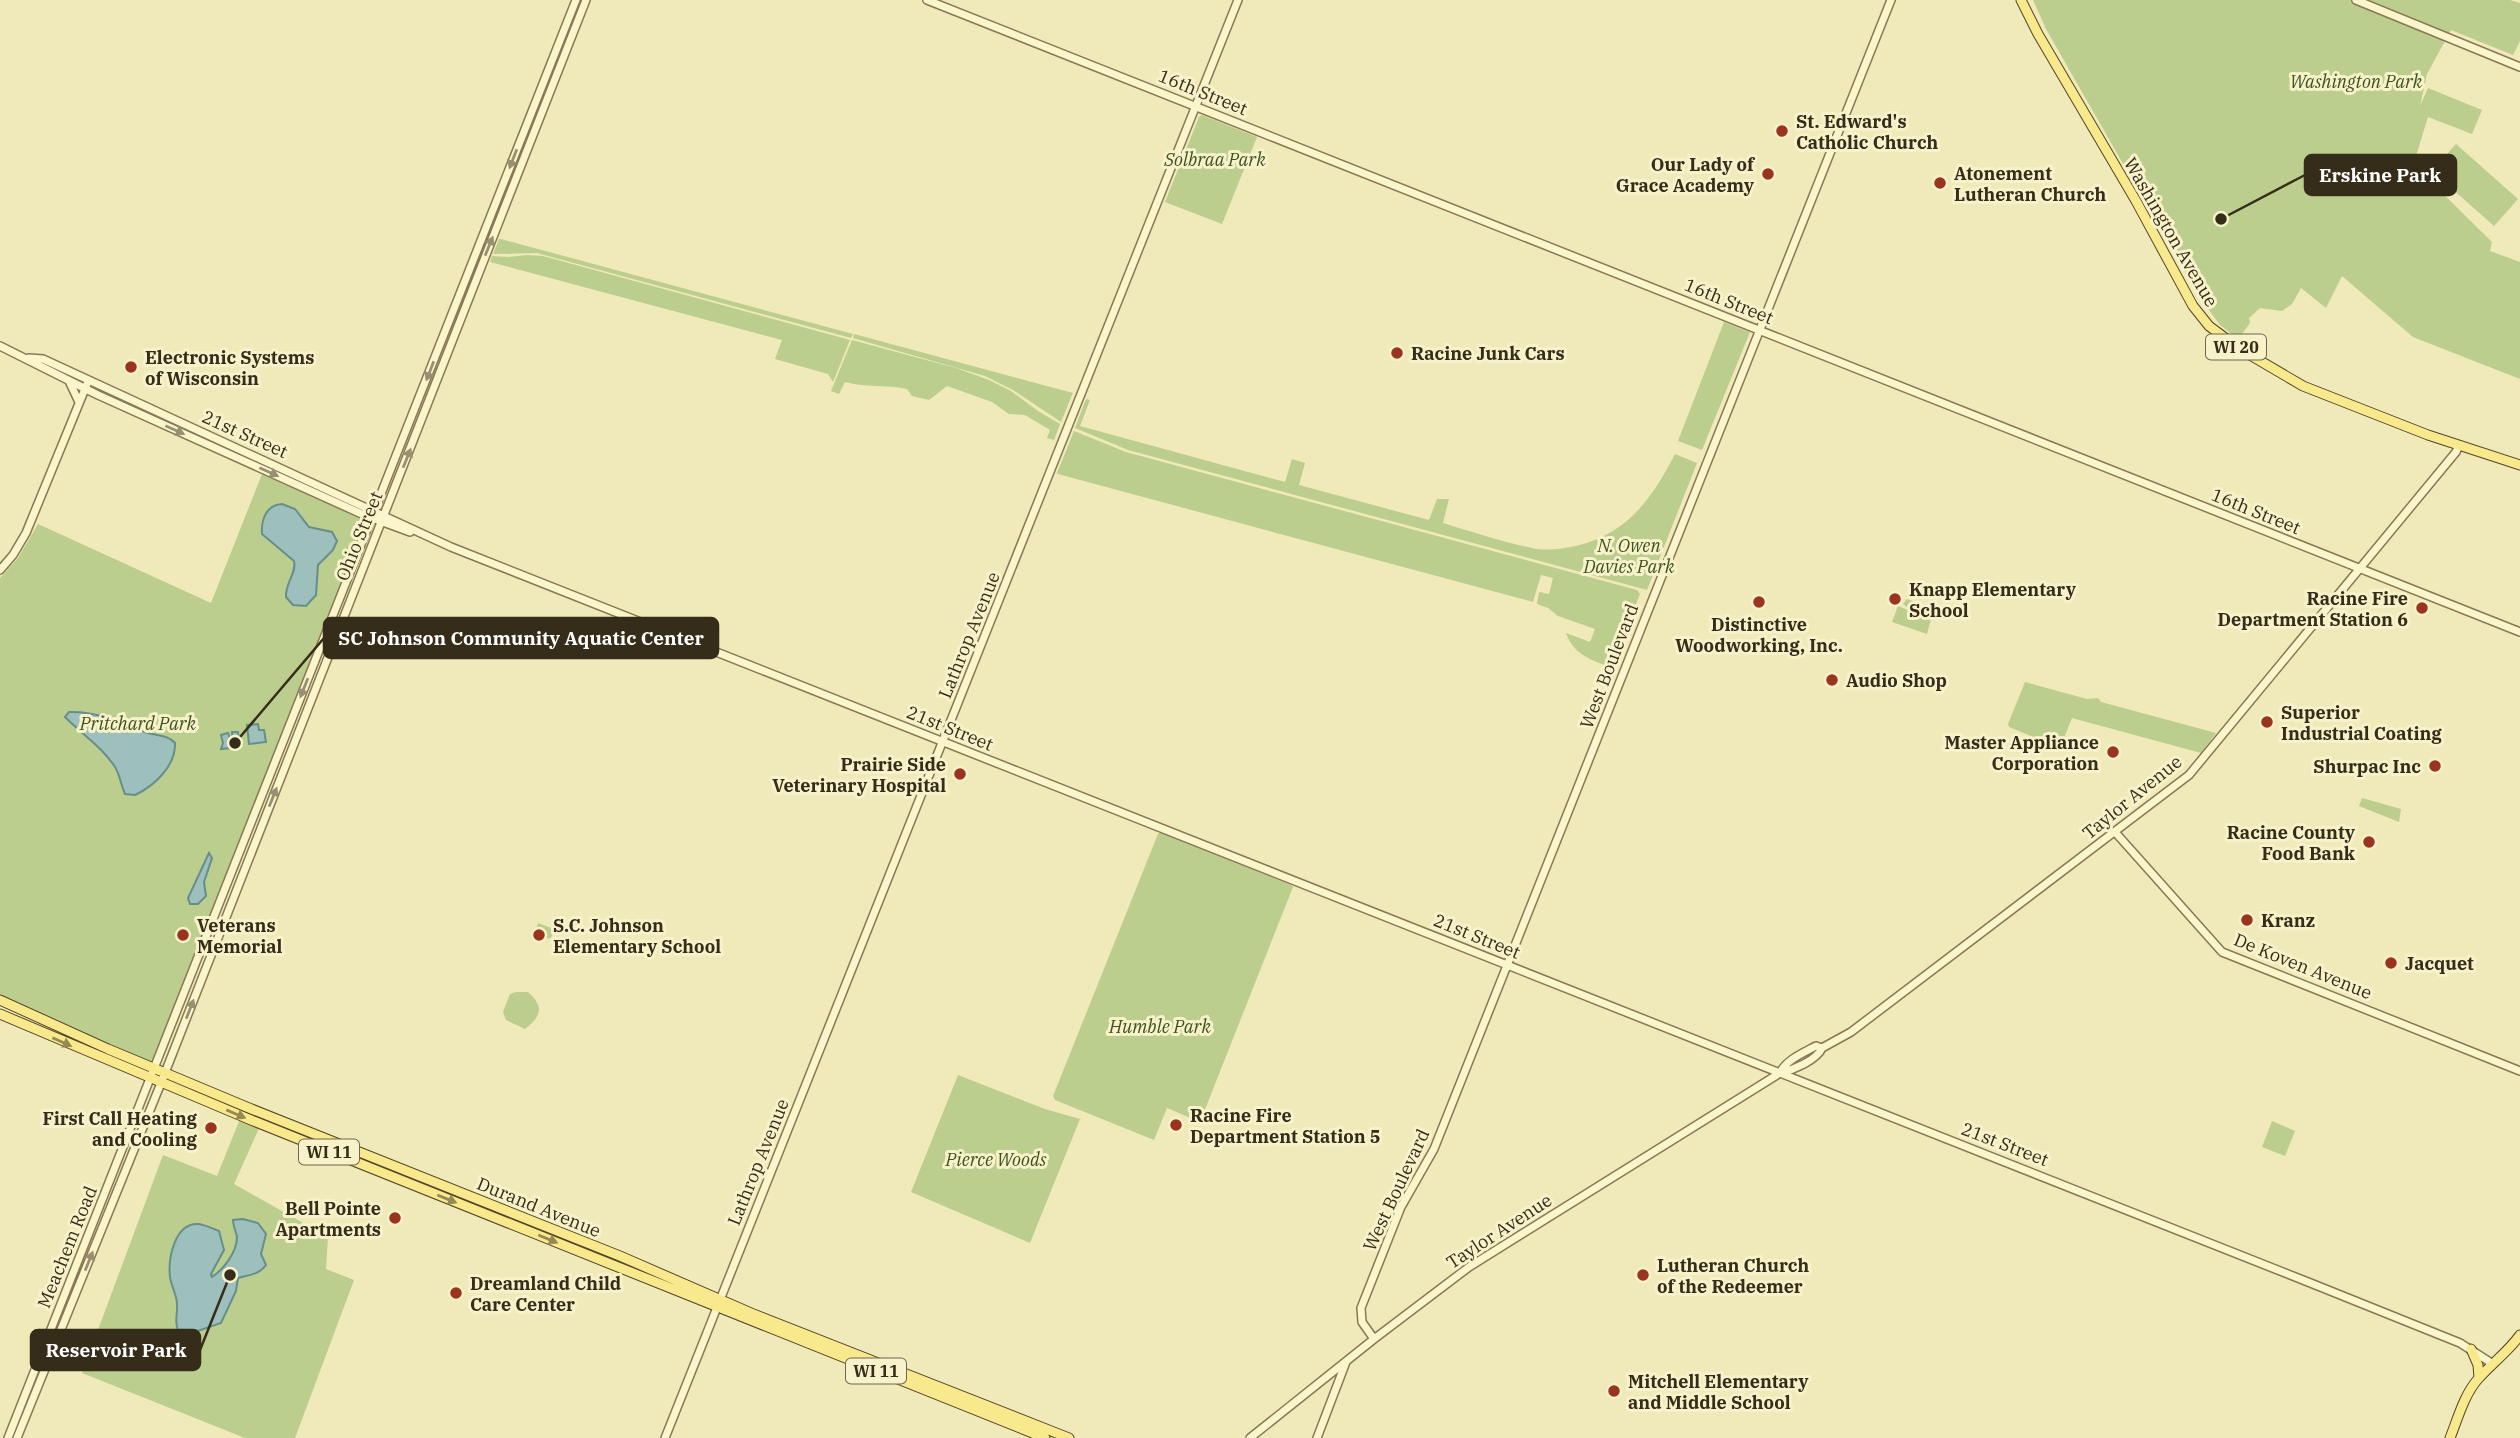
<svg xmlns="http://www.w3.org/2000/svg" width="2520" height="1438" font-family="'IBM Plex Serif',serif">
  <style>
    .green { fill: #bbce8d }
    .water { fill: #9ec0bc; stroke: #668e8b; stroke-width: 2 }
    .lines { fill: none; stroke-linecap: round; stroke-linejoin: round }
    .minor-casing { stroke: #887853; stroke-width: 10 }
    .major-casing { stroke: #544428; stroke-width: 11 }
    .minor { stroke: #fbf5cc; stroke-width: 7 }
    .major { stroke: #f8e98c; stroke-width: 9 }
    .oneway { fill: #989072 }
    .oneway2 { fill: #968a52 }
    .poi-dot { fill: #9a341f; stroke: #f7f2c9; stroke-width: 2.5 }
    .labels { text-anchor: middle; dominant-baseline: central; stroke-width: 6; stroke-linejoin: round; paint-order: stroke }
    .shield { fill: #f7f2c9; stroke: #6f674e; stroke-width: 2 }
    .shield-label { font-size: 16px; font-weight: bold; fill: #352c19 }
    .park-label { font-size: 18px; font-style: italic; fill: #3d531e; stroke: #f7f2c9 }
    .street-label { font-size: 18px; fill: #352c19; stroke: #f7f2c9 }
    .poi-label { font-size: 18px; font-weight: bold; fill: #352c19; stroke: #f7f2c9; text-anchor: start }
    .leader { fill: none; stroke: #352c19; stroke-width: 2.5 }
    .callout-dot { fill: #352c19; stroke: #f7f2c9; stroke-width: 2.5 }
    .callout { fill: #352c19; stroke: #352c19; stroke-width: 2.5 }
    .callout-label { font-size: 19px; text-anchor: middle; font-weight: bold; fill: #fff }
  </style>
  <rect width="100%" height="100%" fill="#f0e9b9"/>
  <path class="green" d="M2033,0H2510L2520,3V41L2513,55L2451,30L2427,74L2420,106L2428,88L2482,110L2472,134L2428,117L2416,156L2419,170L2492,242L2490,251L2520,262V379L2413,337L2342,276L2326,308L2301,288L2292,304L2282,311L2260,308L2249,318L2250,323L2238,339L2220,325L2198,295L2046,29Z
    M1202,115L1257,137L1222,224L1165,202L1199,117Z
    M2456,144L2518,199L2494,226L2432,171Z
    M499,239H501L853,334L851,338L537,253L493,254Z
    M527,255L543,256L850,340L833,382L828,374L775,359L782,340L490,262L492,256L509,257Z
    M1724,322L1750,332L1702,450L1678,441Z
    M854,334L1073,393L1072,395L1061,422L1013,390L985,376L853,338Z
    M852,340L956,368L989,380L1011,391L1038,411L1060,424L1054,440L1047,438L1050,430L1025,415L1009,414L992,402L947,386L929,400L912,396L907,389C885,384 866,388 845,382L839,394L831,391Z
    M1086,399L1090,400L1080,426L1285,482L1292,459L1305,463L1299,485L1429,520L1437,499H1449L1443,523C1473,532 1502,542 1532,548C1546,551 1562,549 1576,546C1627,534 1652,499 1675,454L1697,463L1647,590L1128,450L1075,428Z
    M1074,431L1126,452L1637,590L1640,594L1610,667C1591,660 1573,654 1566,633L1590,642L1595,629L1558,616L1548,608L1537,604L1539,592L1549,594L1553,578L1541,575L1533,602L1058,474L1057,473Z
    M262,474L366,521L155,1059L150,1062L0,995V578L18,558L38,524L211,603Z
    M1907,599L1926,606L1924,613L1918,614L1931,619L1927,634L1892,622L1898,606L1915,613L1903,604Z
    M2025,682L2087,699L2098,698L2101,702L2216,733L2201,753L2072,718L2060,748L2009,727L2008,724Z
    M2362,798L2401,809L2399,822L2359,806Z
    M1161,832L1291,885L1293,887L1200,1122L1167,1108L1154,1140L1055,1100L1053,1096L1158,834Z
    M538,923L554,929L551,938L542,939L535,932Z
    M516,992H528C544,1006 542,1016 525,1029L506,1020L503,1012L510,994Z
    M958,1075L1045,1109L1080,1119L1030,1243L911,1192Z
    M240,1119L260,1126L234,1184L328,1237L326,1269L354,1280L295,1438H245L82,1373L163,1155L217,1176Z
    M2272,1121L2295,1131L2285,1156L2262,1147Z"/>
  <path class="water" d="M282,504L295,509L309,527L332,532L337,541L333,550L318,565L316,595L306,606L293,605L286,597C285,583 297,573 294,561L262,534C261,520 266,505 282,504Z
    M69,712C96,711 120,722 145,732C155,736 167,734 175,743C176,766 154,786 135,795L125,794C121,785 120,775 115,767C102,747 82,734 65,717Z
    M258,724L259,730H264L266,742L249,744L247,725Z
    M232,732H238L240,747L221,749L223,743L221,735L228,733L230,738H232Z
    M209,853L212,858L204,882L206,896L198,904H190L188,898Z
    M243,1219L258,1223L266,1234L261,1254L266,1265C259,1275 248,1275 238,1278L236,1291L221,1323L189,1334L178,1330C174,1322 178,1313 177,1304C177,1295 171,1286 170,1277C168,1260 174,1222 199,1224C205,1225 214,1229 219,1231L224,1250L211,1274L212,1277C224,1269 237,1252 237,1237C236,1231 233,1226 233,1220Z"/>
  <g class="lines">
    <defs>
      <path id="minor" d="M927,0L2520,632
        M2356,0L2520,67
        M0,346L98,395L364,515L410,532
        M29,358L43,359L451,547L2313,1284L2460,1343L2493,1364
        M69,381L79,402
        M0,570L13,555L26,533L87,384
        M2115,832L2222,952L2520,1071
        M1780,1073C1786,1060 1803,1053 1816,1046L1822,1048
        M1374,1339L1362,1322L1361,1308L1401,1207L1434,1149L1891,0
        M8,1438L576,0
        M17,1438L161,1083L586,0
        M665,1438L1238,0
        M1250,1438L1374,1339L1469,1267L1780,1073C1793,1070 1817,1060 1822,1048L1851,1032L2189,775L2456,452L2459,445
        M1317,1438L1346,1362"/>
      <path id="major" d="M2021,0L2038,34L2136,201L2193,306L2209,326L2240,349L2303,386L2428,435L2520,465
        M0,1000L108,1049L249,1108L620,1256L751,1313L1069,1438
        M0,1014L251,1120L1045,1438
        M2471,1349L2478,1365L2479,1378
        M2450,1438C2458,1418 2464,1395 2478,1379C2492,1363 2508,1352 2520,1335"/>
    </defs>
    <use href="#minor" class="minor-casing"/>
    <use href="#major" class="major-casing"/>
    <use href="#minor" class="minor"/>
    <use href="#major" class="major"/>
  </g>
  <defs><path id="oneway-solid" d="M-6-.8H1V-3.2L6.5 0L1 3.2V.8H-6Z" transform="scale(1.75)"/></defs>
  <g class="oneway">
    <use href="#oneway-solid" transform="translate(513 159) rotate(111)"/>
    <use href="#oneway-solid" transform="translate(489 246) rotate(-68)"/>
    <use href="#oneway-solid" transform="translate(430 371) rotate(111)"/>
    <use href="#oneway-solid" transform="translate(175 430) rotate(24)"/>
    <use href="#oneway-solid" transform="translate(407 458) rotate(-68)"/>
    <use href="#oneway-solid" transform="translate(269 472) rotate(24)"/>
    <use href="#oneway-solid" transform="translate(304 688) rotate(112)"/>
    <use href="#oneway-solid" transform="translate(273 797) rotate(-68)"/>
    <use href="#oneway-solid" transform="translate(190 1009) rotate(-69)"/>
    <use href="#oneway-solid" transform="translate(89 1261) rotate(-68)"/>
  </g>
  <g class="oneway2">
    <use href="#oneway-solid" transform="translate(62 1042) rotate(24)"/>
    <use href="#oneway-solid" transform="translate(236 1114) rotate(23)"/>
    <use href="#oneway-solid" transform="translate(447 1199) rotate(22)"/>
    <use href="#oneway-solid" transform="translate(548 1239) rotate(22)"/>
  </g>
  <g class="poi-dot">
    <circle cx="1782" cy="131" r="7"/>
    <circle cx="1768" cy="174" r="7"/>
    <circle cx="1940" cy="183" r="7"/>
    <circle cx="1397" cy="353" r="7"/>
    <circle cx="131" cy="367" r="7"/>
    <circle cx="1895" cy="599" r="7"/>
    <circle cx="1759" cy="602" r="7"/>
    <circle cx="2422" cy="608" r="7"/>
    <circle cx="1832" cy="680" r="7"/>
    <circle cx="2267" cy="722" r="7"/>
    <circle cx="2113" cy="752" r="7"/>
    <circle cx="2435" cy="766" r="7"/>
    <circle cx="960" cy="774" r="7"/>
    <circle cx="2369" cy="842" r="7"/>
    <circle cx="2247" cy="920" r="7"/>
    <circle cx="183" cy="935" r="7"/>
    <circle cx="539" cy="935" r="7"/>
    <circle cx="2391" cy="963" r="7"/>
    <circle cx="1176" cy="1125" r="7"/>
    <circle cx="211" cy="1128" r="7"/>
    <circle cx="395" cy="1218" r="7"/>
    <circle cx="1643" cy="1275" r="7"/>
    <circle cx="456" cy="1293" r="7"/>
    <circle cx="1614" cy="1391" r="7"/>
  </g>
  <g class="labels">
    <g class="shield">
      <rect x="2206" y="334.5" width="60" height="25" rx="5"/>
      <rect x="299" y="1139.5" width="60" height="25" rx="5"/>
      <rect x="846" y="1358.5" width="60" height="25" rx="5"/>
    </g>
    <g class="shield-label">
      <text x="2236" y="347">WI 20</text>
      <text x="329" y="1152">WI 11</text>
      <text x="876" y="1371">WI 11</text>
    </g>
    <g class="park-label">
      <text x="2356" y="81">Washington Park</text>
      <text x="1215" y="159">Solbraa Park</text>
      <text x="1629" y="545">N. Owen<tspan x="1629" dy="21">Davies Park</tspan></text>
      <text x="138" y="723">Pritchard Park</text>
      <text x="1160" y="1026">Humble Park</text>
      <text x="996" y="1159">Pierce Woods</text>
    </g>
    <g class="street-label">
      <text transform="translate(1203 92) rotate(22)">16th Street</text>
      <text transform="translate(2171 232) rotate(60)">Washington Avenue</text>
      <text transform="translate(1729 301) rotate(22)">16th Street</text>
      <text transform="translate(245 434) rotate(24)">21st Street</text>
      <text transform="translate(2256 511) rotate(22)">16th Street</text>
      <text transform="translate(359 536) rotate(-68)">Ohio Street</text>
      <text transform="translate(969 635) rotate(-68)">Lathrop Avenue</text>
      <text transform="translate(1609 666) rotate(-69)">West Boulevard</text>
      <text transform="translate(950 728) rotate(22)">21st Street</text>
      <text transform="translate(2132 797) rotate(-39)">Taylor Avenue</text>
      <text transform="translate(1477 936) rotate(22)">21st Street</text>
      <text transform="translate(2303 966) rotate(22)">De Koven Avenue</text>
      <text transform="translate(2005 1144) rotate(21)">21st Street</text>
      <text transform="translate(758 1162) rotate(-68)">Lathrop Avenue</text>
      <text transform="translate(1396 1190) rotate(-65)">West Boulevard</text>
      <text transform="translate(539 1207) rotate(22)">Durand Avenue</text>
      <text transform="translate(1499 1231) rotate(-33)">Taylor Avenue</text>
      <text transform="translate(67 1247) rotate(-68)">Meachem Road</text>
    </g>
    <g class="poi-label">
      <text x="1796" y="121">St. Edward's<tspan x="1796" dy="21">Catholic Church</tspan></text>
      <text x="1754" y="164" text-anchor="end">Our Lady of<tspan x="1754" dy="21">Grace Academy</tspan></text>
      <text x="1954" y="173">Atonement<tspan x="1954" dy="21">Lutheran Church</tspan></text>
      <text x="1411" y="353">Racine Junk Cars</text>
      <text x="145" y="357">Electronic Systems<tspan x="145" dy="21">of Wisconsin</tspan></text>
      <text x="1909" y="589">Knapp Elementary<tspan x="1909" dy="21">School</tspan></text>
      <text x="2408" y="598" text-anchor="end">Racine Fire<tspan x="2408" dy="21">Department Station 6</tspan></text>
      <text x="1759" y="624" text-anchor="middle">Distinctive<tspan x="1759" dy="21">Woodworking, Inc.</tspan></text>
      <text x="1846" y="680">Audio Shop</text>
      <text x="2281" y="712">Superior<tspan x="2281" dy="21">Industrial Coating</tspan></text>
      <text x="2099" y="742" text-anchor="end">Master Appliance<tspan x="2099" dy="21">Corporation</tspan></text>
      <text x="946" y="764" text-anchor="end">Prairie Side<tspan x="946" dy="21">Veterinary Hospital</tspan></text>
      <text x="2421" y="766" text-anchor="end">Shurpac Inc</text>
      <text x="2355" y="832" text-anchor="end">Racine County<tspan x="2355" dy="21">Food Bank</tspan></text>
      <text x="2261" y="920">Kranz</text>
      <text x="197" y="925">Veterans<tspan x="197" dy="21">Memorial</tspan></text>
      <text x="553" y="925">S.C. Johnson<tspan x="553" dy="21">Elementary School</tspan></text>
      <text x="2405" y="963">Jacquet</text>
      <text x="1190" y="1115">Racine Fire<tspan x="1190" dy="21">Department Station 5</tspan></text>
      <text x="197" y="1118" text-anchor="end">First Call Heating<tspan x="197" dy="21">and Cooling</tspan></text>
      <text x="381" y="1208" text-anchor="end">Bell Pointe<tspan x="381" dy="21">Apartments</tspan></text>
      <text x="1657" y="1265">Lutheran Church<tspan x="1657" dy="21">of the Redeemer</tspan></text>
      <text x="470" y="1283">Dreamland Child<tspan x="470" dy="21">Care Center</tspan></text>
      <text x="1628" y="1381">Mitchell Elementary<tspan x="1628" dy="21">and Middle School</tspan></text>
    </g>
  </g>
  <path class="leader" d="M2221 219L2305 175M235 743L324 638M230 1275L200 1350"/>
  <g class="callout-dot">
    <circle cx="2221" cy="219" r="7"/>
    <circle cx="235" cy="743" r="7"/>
    <circle cx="230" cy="1275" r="7"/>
  </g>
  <g class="callout">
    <rect x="2305" y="155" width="151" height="40" rx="7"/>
    <rect x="324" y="618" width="394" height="40" rx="7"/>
    <rect x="31" y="1330" width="169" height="40" rx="7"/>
  </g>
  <g class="callout-label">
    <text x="2380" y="182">Erskine Park</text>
    <text x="521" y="645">SC Johnson Community Aquatic Center</text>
    <text x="116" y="1357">Reservoir Park</text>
  </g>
</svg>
